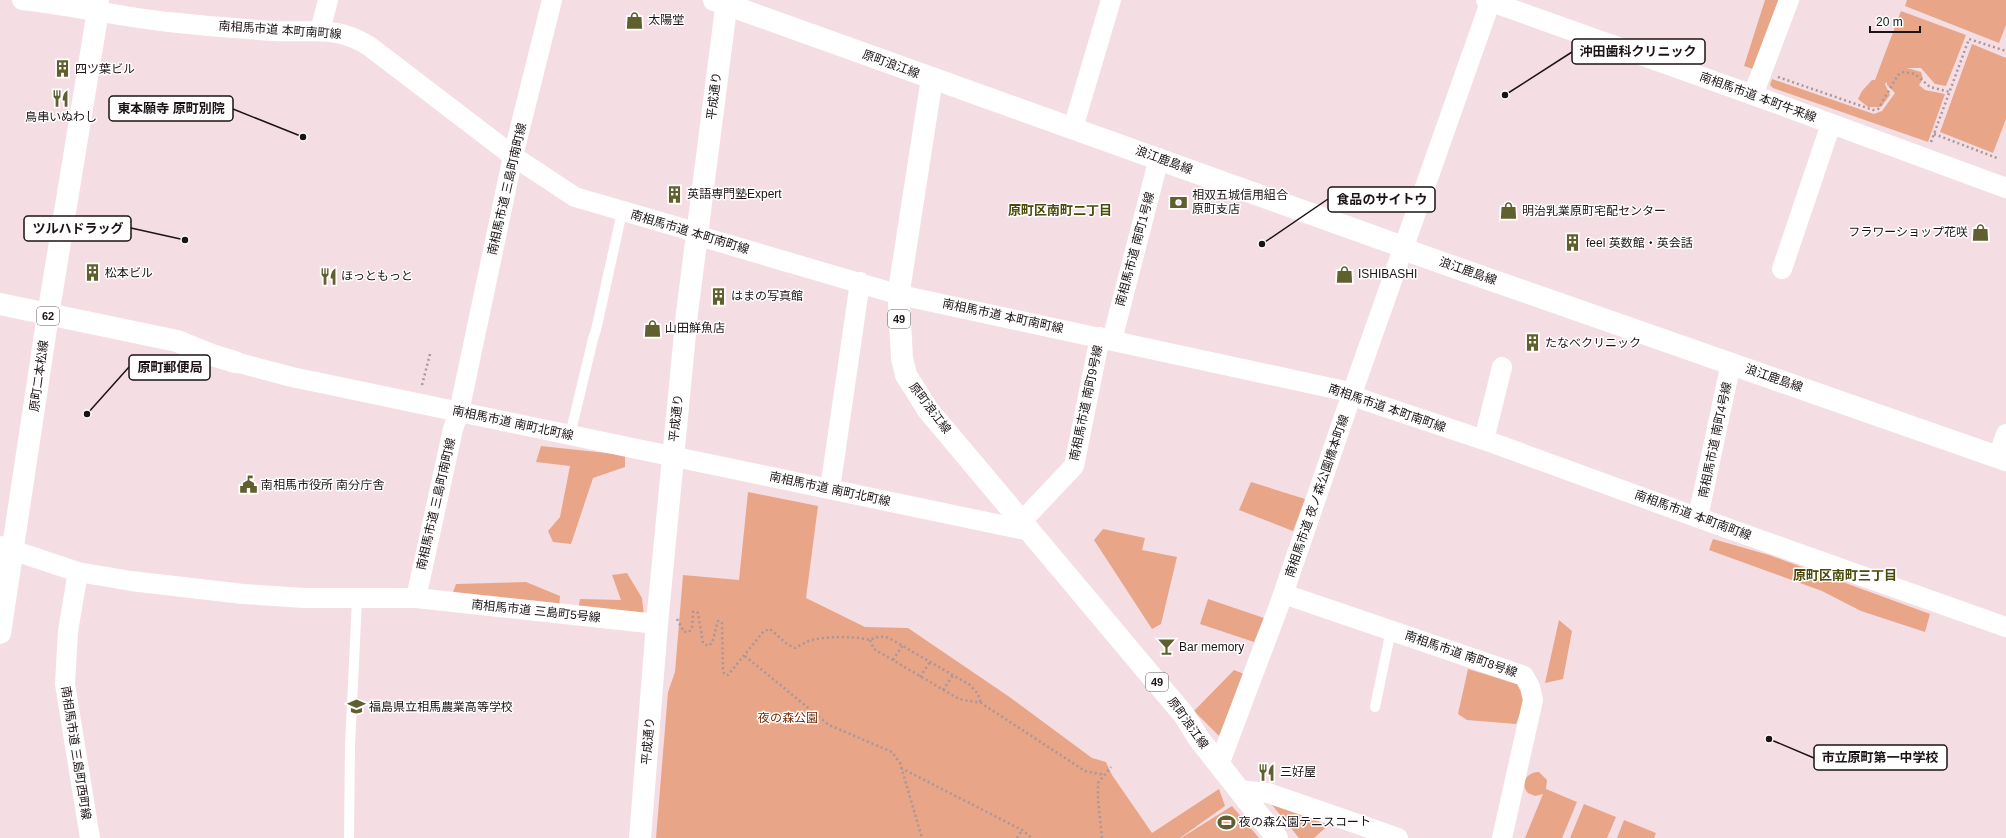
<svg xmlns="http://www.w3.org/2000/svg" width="2006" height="838" font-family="Arial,'Noto Sans JP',sans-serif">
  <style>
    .green { fill: #e9a587 }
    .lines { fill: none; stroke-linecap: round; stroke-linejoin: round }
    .path { stroke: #a7969a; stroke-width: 2.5; stroke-dasharray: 2 3; stroke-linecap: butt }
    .lane { stroke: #fff; stroke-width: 10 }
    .street { stroke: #fff; stroke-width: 20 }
    .secondary { stroke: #fff; stroke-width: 22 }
    .primary { stroke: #fff; stroke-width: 22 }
    .labels { text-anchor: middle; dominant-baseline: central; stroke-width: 3; stroke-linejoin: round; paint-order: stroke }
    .shield { fill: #fff; stroke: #5f5a5b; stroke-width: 1 }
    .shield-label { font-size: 11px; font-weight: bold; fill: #1b1315 }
    .poi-label { font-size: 12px; fill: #1b1315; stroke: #fff; text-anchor: start }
    .street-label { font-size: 12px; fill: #1b1315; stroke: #fff }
    .park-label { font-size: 12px; fill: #702901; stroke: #fff }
    .neighbourhood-label { font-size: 13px; font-weight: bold; fill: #494a0b; stroke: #fff }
    .leader { fill: none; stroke: #1b1315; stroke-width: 1.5 }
    .callout-dot { fill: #1b1315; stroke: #fff; stroke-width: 1.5 }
    .callout { fill: #fff; stroke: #1b1315; stroke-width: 1.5 }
    .callout-label { font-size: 13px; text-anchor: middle; font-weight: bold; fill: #1b1315 }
  </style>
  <rect width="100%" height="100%" fill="#f4dee4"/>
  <path class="green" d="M1765,0H1779L1753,69L1744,66Z
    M1907,0H2006V25L1999,43L1905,6Z
    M1901,11L1966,35L1946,86L1935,84L1921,68H1907L1921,72L1923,79L1919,85L1925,90L1945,94L1928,142L1773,88L1770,85L1772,79L1874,114L1882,111L1895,93L1887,85V82L1885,84L1890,95L1881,107H1868L1858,99L1862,91L1872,80H1875Z
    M1972,44L2006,58V119L1993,153L1940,132Z
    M541,446L625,455V467L593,478L571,544L553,542L548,531L560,517L570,466L536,462Z
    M1251,482L1305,499L1293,531L1239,510Z
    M748,492L818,506L806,598L865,627L908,628L1011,698L1092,758L1106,762L1112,775L1152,833L1219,789L1225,806L1180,838H656L668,692L675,672L683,575L739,580Z
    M1103,529L1145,538L1142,550L1177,557L1161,624L1152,629L1094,540Z
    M1713,539L1769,555L1930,614L1925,632L1861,611L1822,591L1709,550Z
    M627,573L642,598L644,616L578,611L580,599L621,600L612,575Z
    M526,582L560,596L559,609L451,598L456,584Z
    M1208,599L1264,618L1254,642L1200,624Z
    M1559,620L1572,631L1563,679L1545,683Z
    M1468,669L1520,685L1524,703L1516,724L1467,720L1458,714Z
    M1234,670L1244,674L1219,736L1194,711Z
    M1539,772L1547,780L1546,789L1577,802L1562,838H1525L1543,794L1535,796L1528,793C1520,784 1526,772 1539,772Z
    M1268,800L1333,821L1314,838H1299Z
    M1584,804L1616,817L1607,838H1570Z
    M1232,806L1259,838H1181Z
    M1624,820L1656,833L1654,838H1617Z"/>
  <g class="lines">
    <path class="path" d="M1778,77L1873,110L1878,109L1898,75L1904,72L1915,74L1930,87L1950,92
      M1934,134L1997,158
      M1931,142L1969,39L2006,51
      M422,385L430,354
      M677,619L684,632H689L692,628L693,612L695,611L698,613L703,643L708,646L712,643L718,621L722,622L723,671L725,675H728L764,631L770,629L787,644L795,648C801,645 807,641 812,640C829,636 853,636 870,640C877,636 882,636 889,638L970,685L978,694L981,703
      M870,640L874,649L959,699L981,703L1085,771L1105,775
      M745,656L829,725L892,752L900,763L922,838
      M893,660L902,646
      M920,677L930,662
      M943,690L953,675
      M901,768L1022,830L1032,838
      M1017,838L1022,830
      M1102,838L1098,799V783L1111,767"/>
    <path class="lane" d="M570,435L593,339L596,330L622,212
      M1375,707L1391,630
      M349,838L350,746L357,599"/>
    <path class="street" d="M22,0C71,5 120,17 169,22C204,26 240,29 275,31C311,33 336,25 369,46L513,156L575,197L685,229L706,238L900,295L1345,391L1364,400L1493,443L1710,522L2006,627
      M1486,0L1753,95L2006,188
      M320,31L328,0
      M1753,95L1789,0
      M1073,128L1111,0
      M1782,269L1831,124
      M1112,340L1159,158
      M235,362L292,377L1030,531
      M1484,440L1502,367
      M1998,457L2006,434
      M830,489L860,282
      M1698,517L1731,363
      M1022,521L1074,466L1100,337
      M0,546L78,572L131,581L243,594L304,598H416L453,429L459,412L513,156L552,0
      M78,572L68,631L65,684L90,838
      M1284,594L1524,676L1530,687L1533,700L1502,838
      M416,598L657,624
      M1219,765L1280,603L1355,385L1491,0
      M1238,790L1268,793L1398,838"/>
    <path class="secondary" d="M932,78L1395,244L1414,253L2006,460
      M0,304L177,341L212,355L235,362
      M640,838L657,624L687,313L727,0"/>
    <path class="primary" d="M714,0L932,78L900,284L899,304L902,358L906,375L928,410L1184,715L1199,739L1277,838
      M0,633L48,315L96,23L98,0"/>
  </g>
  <defs>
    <symbol id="shop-bare" viewBox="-9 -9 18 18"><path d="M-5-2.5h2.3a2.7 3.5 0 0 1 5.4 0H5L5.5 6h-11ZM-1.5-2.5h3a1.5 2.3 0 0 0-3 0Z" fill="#5f602e" stroke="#fff" stroke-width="2.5" paint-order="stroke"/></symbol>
    <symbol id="building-bare" viewBox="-9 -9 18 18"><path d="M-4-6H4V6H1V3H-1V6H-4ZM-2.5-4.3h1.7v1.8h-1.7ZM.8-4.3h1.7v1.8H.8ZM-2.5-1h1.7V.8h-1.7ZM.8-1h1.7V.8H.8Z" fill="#5f602e" stroke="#fff" stroke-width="2.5" paint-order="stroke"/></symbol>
    <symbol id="restaurant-bare" viewBox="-9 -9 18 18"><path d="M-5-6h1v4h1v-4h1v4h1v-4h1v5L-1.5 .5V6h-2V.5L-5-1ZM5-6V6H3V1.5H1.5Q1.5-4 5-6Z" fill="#5f602e" stroke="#fff" stroke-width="2.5" paint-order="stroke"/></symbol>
    <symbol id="bank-bare" viewBox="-9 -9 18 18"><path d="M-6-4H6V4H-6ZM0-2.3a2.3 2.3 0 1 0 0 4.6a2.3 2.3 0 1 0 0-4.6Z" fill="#5f602e" stroke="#fff" stroke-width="2.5" paint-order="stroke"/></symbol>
    <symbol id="civic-bare" viewBox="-9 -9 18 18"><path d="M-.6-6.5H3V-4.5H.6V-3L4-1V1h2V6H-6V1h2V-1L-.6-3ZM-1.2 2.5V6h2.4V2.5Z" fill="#5f602e" stroke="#fff" stroke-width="2.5" paint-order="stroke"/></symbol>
    <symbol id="bar-bare" viewBox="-9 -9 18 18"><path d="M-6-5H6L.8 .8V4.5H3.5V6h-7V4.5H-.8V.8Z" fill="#5f602e" stroke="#fff" stroke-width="2.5" paint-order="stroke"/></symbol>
    <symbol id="school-bare" viewBox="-9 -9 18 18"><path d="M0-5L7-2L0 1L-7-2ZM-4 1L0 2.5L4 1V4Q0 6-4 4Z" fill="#5f602e" stroke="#fff" stroke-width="2.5" paint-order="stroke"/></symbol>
    <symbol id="stadium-bare" viewBox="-9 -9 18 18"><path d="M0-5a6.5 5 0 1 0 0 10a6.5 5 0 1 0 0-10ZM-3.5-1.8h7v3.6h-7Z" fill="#5f602e" stroke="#fff" stroke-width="2.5" paint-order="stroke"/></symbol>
  </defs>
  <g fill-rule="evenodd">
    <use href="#shop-bare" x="622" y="8" width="25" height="25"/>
    <use href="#building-bare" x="50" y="56" width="25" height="25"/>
    <use href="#restaurant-bare" x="48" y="86" width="25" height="25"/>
    <use href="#building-bare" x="662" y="182" width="25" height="25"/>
    <use href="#bank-bare" x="1166" y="190" width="25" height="25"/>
    <use href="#shop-bare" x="1496" y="198" width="25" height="25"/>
    <use href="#shop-bare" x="1968" y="220" width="25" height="25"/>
    <use href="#building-bare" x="1560" y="230" width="25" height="25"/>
    <use href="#building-bare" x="80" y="260" width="25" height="25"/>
    <use href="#shop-bare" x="1332" y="262" width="25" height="25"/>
    <use href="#restaurant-bare" x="316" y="264" width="25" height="25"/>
    <use href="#building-bare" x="706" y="284" width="25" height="25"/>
    <use href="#shop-bare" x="640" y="316" width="25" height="25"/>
    <use href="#building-bare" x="1520" y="330" width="25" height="25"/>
    <use href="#civic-bare" x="236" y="472" width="25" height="25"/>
    <use href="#bar-bare" x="1154" y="634" width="25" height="25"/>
    <use href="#school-bare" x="344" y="694" width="25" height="25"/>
    <use href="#restaurant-bare" x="1254" y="760" width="25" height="25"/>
    <use href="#stadium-bare" x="1214" y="810" width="25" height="25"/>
  </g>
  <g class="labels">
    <g class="shield">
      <rect x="37" y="307" width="22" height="18" rx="3"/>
      <rect x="888" y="310" width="22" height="18" rx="3"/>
      <rect x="1146" y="673" width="22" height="18" rx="3"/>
    </g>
    <g class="shield-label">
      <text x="48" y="316">62</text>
      <text x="899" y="319">49</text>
      <text x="1157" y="682">49</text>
    </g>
    <g class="poi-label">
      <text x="648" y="20">太陽堂</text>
      <text x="75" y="69">四ツ葉ビル</text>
      <text x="61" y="117" text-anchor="middle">鳥串いぬわし</text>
      <text x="687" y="194">英語専門塾Expert</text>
      <text x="1192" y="195">相双五城信用組合<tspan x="1192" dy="14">原町支店</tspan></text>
      <text x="1522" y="211">明治乳業原町宅配センター</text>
      <text x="1968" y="232" text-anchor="end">フラワーショップ花咲</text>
      <text x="1586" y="243">feel 英数館・英会話</text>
      <text x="105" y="273">松本ビル</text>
      <text x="1358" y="274">ISHIBASHI</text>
      <text x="341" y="276">ほっともっと</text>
      <text x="731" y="296">はまの写真館</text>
      <text x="665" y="328">山田鮮魚店</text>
      <text x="1545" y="343">たなべクリニック</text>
      <text x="261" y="485">南相馬市役所 南分庁舎</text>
      <text x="1179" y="647">Bar memory</text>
      <text x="369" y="707">福島県立相馬農業高等学校</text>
      <text x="1280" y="772">三好屋</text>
      <text x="1239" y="822">夜の森公園テニスコート</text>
    </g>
    <g class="street-label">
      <text transform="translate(280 30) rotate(4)">南相馬市道 本町南町線</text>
      <text transform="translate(891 64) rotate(20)">原町浪江線</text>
      <text transform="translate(714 96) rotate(-83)">平成通り</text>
      <text transform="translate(1758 97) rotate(20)">南相馬市道 本町牛来線</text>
      <text transform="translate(1164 160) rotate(20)">浪江鹿島線</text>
      <text transform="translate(507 189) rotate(-77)">南相馬市道 三島町南町線</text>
      <text transform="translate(690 232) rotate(17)">南相馬市道 本町南町線</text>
      <text transform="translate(1135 249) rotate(-75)">南相馬市道 南町1号線</text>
      <text transform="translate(1468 271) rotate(19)">浪江鹿島線</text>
      <text transform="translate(1003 316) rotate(12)">南相馬市道 本町南町線</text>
      <text transform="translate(39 376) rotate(-82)">原町二本松線</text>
      <text transform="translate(1774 378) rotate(19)">浪江鹿島線</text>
      <text transform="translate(1086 403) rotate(-78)">南相馬市道 南町9号線</text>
      <text transform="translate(930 408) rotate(53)">原町浪江線</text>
      <text transform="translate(1387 408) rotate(19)">南相馬市道 本町南町線</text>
      <text transform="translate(676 418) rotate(-84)">平成通り</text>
      <text transform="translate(513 423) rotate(12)">南相馬市道 南町北町線</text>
      <text transform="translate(1715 440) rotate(-78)">南相馬市道 南町4号線</text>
      <text transform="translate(830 489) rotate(12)">南相馬市道 南町北町線</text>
      <text transform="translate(1317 496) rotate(-71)">南相馬市道 夜ノ森公園橋本町線</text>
      <text transform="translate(436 504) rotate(-77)">南相馬市道 三島町南町線</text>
      <text transform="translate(1693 515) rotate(20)">南相馬市道 本町南町線</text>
      <text transform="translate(536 611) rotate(6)">南相馬市道 三島町5号線</text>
      <text transform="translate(1461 654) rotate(19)">南相馬市道 南町8号線</text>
      <text transform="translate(1188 723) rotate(54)">原町浪江線</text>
      <text transform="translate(648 741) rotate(-85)">平成通り</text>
      <text transform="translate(76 753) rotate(81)">南相馬市道 三島町西町線</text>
    </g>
    <g class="park-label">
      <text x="788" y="718">夜の森公園</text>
    </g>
    <g class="neighbourhood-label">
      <text x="1060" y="210">原町区南町二丁目</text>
      <text x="1845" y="575">原町区南町三丁目</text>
    </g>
  </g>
  <path class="leader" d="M1505 95L1572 52M303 137L233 109M1262 244L1328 199M185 240L131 228M87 414L129 367M1769 739L1814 758"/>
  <g class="callout-dot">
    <circle cx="1505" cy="95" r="4"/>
    <circle cx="303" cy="137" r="4"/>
    <circle cx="1262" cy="244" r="4"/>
    <circle cx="185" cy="240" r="4"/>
    <circle cx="87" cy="414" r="4"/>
    <circle cx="1769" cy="739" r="4"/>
  </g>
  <g class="callout">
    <rect x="1572" y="39" width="133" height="25" rx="4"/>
    <rect x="109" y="96" width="124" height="25" rx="4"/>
    <rect x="1328" y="187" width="107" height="25" rx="4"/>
    <rect x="24" y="216" width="107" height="25" rx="4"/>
    <rect x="129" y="355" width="81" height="25" rx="4"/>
    <rect x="1814" y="745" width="133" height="25" rx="4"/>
  </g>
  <g class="callout-label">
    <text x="1638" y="56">沖田歯科クリニック</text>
    <text x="171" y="113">東本願寺 原町別院</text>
    <text x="1382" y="204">食品のサイトウ</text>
    <text x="78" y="233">ツルハドラッグ</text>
    <text x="170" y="372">原町郵便局</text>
    <text x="1880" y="762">市立原町第一中学校</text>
  </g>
  <path d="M1870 26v6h50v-6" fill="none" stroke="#1b1315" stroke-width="2"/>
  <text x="1876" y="26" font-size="12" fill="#1b1315" stroke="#ffffff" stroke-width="3" paint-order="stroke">20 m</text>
</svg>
